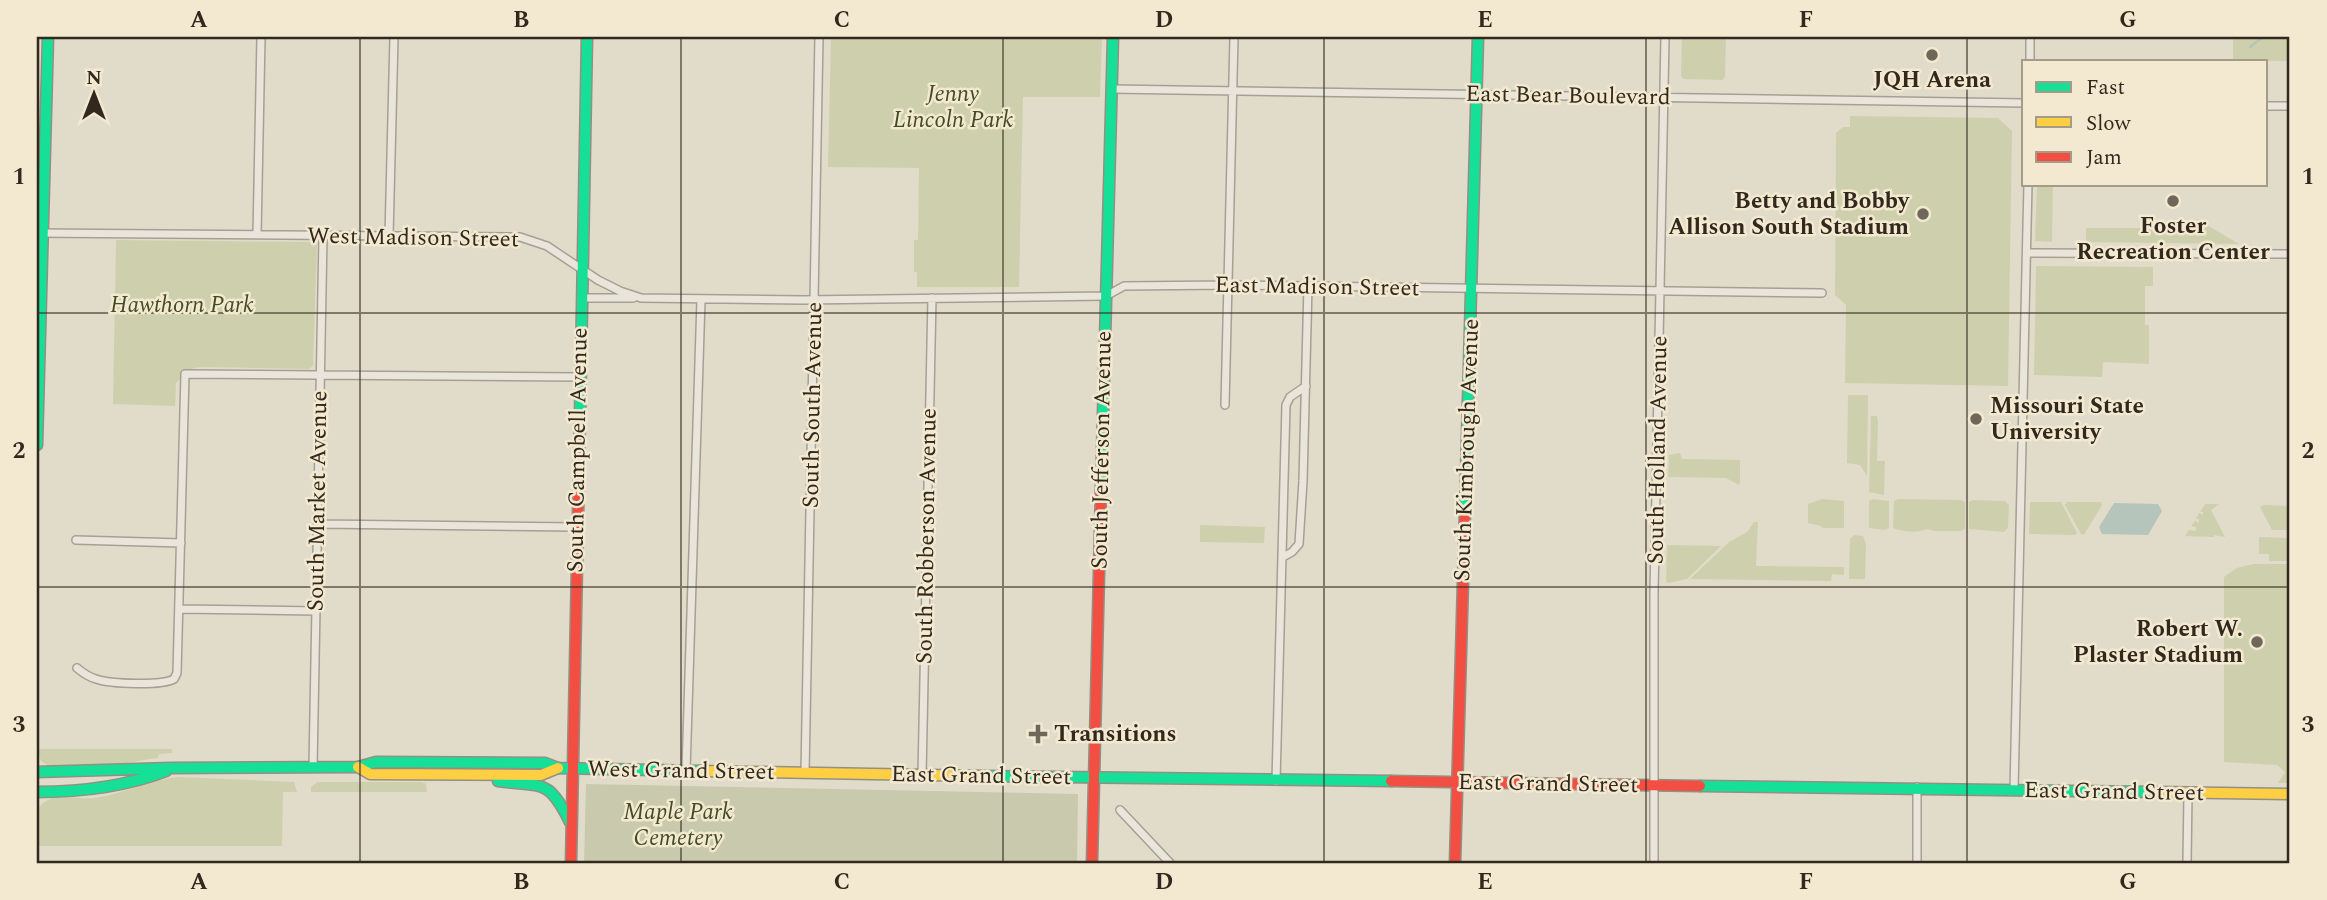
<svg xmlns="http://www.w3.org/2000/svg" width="2327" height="900" font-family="Spectral,serif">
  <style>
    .green { fill: #ced0ad }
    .cemetery { fill: #c9caad }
    .water { fill: #b6c5bc }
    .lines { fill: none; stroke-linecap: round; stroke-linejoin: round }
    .stream { stroke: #b6c5bc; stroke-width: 2.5 }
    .street-casing { stroke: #a6a094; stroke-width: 10 }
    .fast-casing { stroke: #958f83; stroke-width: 13 }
    .slow-casing { stroke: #958f83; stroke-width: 13 }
    .jam-casing { stroke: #958f83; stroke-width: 13 }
    .street { stroke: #e9e5db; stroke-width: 7 }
    .fast { stroke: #16e098; stroke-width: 10 }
    .slow { stroke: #ffcf43; stroke-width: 10 }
    .jam { stroke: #f24e42; stroke-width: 10 }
    .grid { fill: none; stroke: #32281d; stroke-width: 2; stroke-opacity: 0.55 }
    .poi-dot { fill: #6f675a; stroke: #f2e9d0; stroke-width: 2.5 }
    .labels { text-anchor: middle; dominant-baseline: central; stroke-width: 5; stroke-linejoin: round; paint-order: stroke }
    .poi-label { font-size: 23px; font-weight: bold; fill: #32281d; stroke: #f2e9d0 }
    .park-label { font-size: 23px; font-style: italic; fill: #424d25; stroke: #f2e9d0 }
    .street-label { font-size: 23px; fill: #32281d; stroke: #f2e9d0 }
    .neatline { fill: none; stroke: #32281d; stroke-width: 2.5 }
    .grid-label { font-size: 23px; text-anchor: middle; font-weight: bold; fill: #32281d }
  </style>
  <rect width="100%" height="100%" fill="#e1dbca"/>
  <path class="green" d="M831,37H1102L1100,97H1023L1019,287H917V272H914V240H918L919,168L828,167Z
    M2233,37H2290V61H2233Z
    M1682,38L1726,39L1725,77L1722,80L1683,79L1681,76Z
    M1850,116L1998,118L2012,131L2008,386L1845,383L1846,305L1835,295L1836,133L1843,127H1850Z
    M2037,184H2053L2052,242L2035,241Z
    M2197,219L2239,244L2086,242V228H2197Z
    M116,240L315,242L317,244L313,366L309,369L200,367L190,369L176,383L175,406L113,404Z
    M2036,266L2153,267V286H2145V325H2149V364L2103,362L2102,377L2034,375Z
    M1848,395H1868L1867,476L1860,465L1847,463Z
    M1871,416H1877L1878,422L1877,461H1885L1884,495L1869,492Z
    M1680,453L1682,459L1740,460V483L1739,485L1726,478L1668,477L1669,455Z
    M1822,499L1844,501V528H1822L1821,526L1808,523V504Z
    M1873,499L1889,501V528L1885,530L1869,528V501Z
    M1898,499L1961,500L1965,502V529L1961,531H1935L1927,529C1918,533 1901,532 1893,528L1894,501Z
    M1973,500L2005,501L2009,505L2008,528L2004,532L1969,529V502Z
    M2030,502H2061L2077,533L2075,535L2029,534Z
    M2067,502H2101L2102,505L2084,535L2081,534L2065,505Z
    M2205,504H2219L2211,510L2225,537L2214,535V537L2185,536L2189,530L2196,531V527L2191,526L2195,521L2199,523V519H2196L2199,513L2203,515V512H2200Z
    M2264,505L2290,506V530H2272L2260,507Z
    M1754,522H1758L1756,566L1844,567V575L1832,574L1831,581L1690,579L1729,542L1747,532Z
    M1200,525L1265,527L1264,543L1200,542Z
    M1854,535L1863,536L1866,544L1865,579H1849L1850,539Z
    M2259,537L2290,538V561H2269V554H2259Z
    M1667,545L1721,546L1687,579L1668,583L1666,582Z
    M2253,564H2290V783H2278L2285,772L2277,765L2224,762V577L2237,568Z
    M37,749H172V753L159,754L158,758C127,761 66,780 41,761Z
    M179,777L294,782L297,792H283L282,846H37C37,834 32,813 42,804C55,792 79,800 95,798C124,794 150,779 179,777Z
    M317,782H422L426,784L427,792H311V787Z"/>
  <path class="cemetery" d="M586,784L1078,794L1077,863H584Z"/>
  <path class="water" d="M2114,503L2158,504L2162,511L2148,535L2102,534L2099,527Z"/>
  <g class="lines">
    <path class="stream" d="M2250,47L2263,37"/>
    <defs>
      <path id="street" d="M2030,61V37
        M1111,89L2024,103
        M2266,106H2290
        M37,233L520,237L547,246L598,280L620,291L641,298L803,300L1106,296L1124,286L1228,285L1822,293
        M257,235L261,37
        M389,236L394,37
        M2027,253L2290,254
        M581,298H633
        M1225,405L1234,37
        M319,524L577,527
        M76,540L181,543
        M1283,557L1292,552L1299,544L1303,481L1308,286
        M180,609L316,611
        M77,668C83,673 89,677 96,679C111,684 161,686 174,679L177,673L185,374L579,377
        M313,767L323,236
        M686,770L701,300
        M805,773L819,37
        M922,775L932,298
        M1276,781L1286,405L1290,397L1306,386
        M2014,790C2020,588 2025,386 2028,184
        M1120,810L1170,863
        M1654,863V593L1665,37
        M1917,863V787
        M2187,863L2188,793"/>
      <path id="fast" d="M580,417L587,37
        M37,445L48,37
        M1101,490L1113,37
        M1465,511L1478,37
        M37,772L171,768L358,767L376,762L545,763L558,768L700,771
        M984,776L1391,781
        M498,781C543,787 548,778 570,822
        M1700,786L2155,792
        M37,792C82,792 124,787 166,771"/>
      <path id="slow" d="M358,767L370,774L541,775L558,768
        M700,771L984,776
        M2155,792L2290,794"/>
      <path id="jam" d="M1391,781L1700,786
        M571,863L580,417
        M1092,863L1101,490
        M1455,863L1465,511"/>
    </defs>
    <use href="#street" class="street-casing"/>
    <use href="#fast" class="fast-casing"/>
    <use href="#slow" class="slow-casing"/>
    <use href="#jam" class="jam-casing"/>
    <use href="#street" class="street"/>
    <use href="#fast" class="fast"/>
    <use href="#slow" class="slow"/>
    <use href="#jam" class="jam"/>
  </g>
  <path class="grid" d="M360,37V863M681,37V863M1003,37V863M1324,37V863M1646,37V863M1967,37V863M37,313H2290M37,587H2290"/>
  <g class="poi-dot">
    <circle cx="1932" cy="55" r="7"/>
    <circle cx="2173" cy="201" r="7"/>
    <circle cx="1923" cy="214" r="7"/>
    <circle cx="1976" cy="419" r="7"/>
    <circle cx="2257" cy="642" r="7"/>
    <path d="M1034.5 723.5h7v7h7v7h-7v7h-7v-7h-7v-7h7z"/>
  </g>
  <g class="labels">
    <g class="poi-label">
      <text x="1932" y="80">JQH Arena</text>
      <text x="1909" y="201" text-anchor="end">Betty and Bobby<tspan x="1909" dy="26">Allison South Stadium</tspan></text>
      <text x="2173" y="226">Foster<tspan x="2173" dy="26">Recreation Center</tspan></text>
      <text x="1990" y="406" text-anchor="start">Missouri State<tspan x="1990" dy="26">University</tspan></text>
      <text x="2243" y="629" text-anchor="end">Robert W.<tspan x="2243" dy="26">Plaster Stadium</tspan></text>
      <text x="1054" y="734" text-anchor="start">Transitions</text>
    </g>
    <g class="park-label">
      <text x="953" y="94">Jenny<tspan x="953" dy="26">Lincoln Park</tspan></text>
      <text x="182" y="305">Hawthorn Park</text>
      <text x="678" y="812">Maple Park<tspan x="678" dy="26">Cemetery</tspan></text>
    </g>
    <g class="street-label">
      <text transform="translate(1568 96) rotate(1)">East Bear Boulevard</text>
      <text transform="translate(413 238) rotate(1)">West Madison Street</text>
      <text transform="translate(1317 287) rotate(1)">East Madison Street</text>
      <text transform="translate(813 405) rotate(-89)">South South Avenue</text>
      <text transform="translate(578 450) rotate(-89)">South Campbell Avenue</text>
      <text transform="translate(1102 450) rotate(-89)">South Jefferson Avenue</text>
      <text transform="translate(1467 450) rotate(-88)">South Kimbrough Avenue</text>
      <text transform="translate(1658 450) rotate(-89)">South Holland Avenue</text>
      <text transform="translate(318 501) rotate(-89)">South Market Avenue</text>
      <text transform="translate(927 536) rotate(-89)">South Robberson Avenue</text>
      <text transform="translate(681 771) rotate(1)">West Grand Street</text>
      <text transform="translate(981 776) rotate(1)">East Grand Street</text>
      <text transform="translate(1548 784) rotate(1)">East Grand Street</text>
      <text transform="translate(2114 792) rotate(1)">East Grand Street</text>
    </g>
  </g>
  <rect width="2327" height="900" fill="none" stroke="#f2e9d0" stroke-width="77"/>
  <rect x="2022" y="60" width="245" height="126" fill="#f2e9d0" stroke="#a59c88" stroke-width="2"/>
  <rect x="2036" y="82" width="35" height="10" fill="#16e098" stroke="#a59c88" stroke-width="2"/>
  <text x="2086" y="94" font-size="21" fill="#32281d">Fast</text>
  <rect x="2036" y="117" width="35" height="10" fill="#ffcf43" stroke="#a59c88" stroke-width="2"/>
  <text x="2086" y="130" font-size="21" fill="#32281d">Slow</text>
  <rect x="2036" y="152" width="35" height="10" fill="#f24e42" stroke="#a59c88" stroke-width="2"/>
  <text x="2086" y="164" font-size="21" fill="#32281d">Jam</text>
  <g transform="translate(94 94)" stroke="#f2e9d0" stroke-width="5" paint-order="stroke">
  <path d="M0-5L12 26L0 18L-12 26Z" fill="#32281d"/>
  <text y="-10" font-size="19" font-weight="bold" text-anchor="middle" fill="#32281d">N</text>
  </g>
  <rect x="38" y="38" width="2250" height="824" class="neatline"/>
  <g class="grid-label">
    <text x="199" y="27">A</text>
    <text x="521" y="27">B</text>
    <text x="842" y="27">C</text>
    <text x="1164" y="27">D</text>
    <text x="1485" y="27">E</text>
    <text x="1806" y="27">F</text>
    <text x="2128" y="27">G</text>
    <text x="19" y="184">1</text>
    <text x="2308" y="184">1</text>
    <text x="19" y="458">2</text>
    <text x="2308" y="458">2</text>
    <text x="19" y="732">3</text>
    <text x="2308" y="732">3</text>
    <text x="199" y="889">A</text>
    <text x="521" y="889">B</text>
    <text x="842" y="889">C</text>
    <text x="1164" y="889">D</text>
    <text x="1485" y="889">E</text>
    <text x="1806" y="889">F</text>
    <text x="2128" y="889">G</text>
  </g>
</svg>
